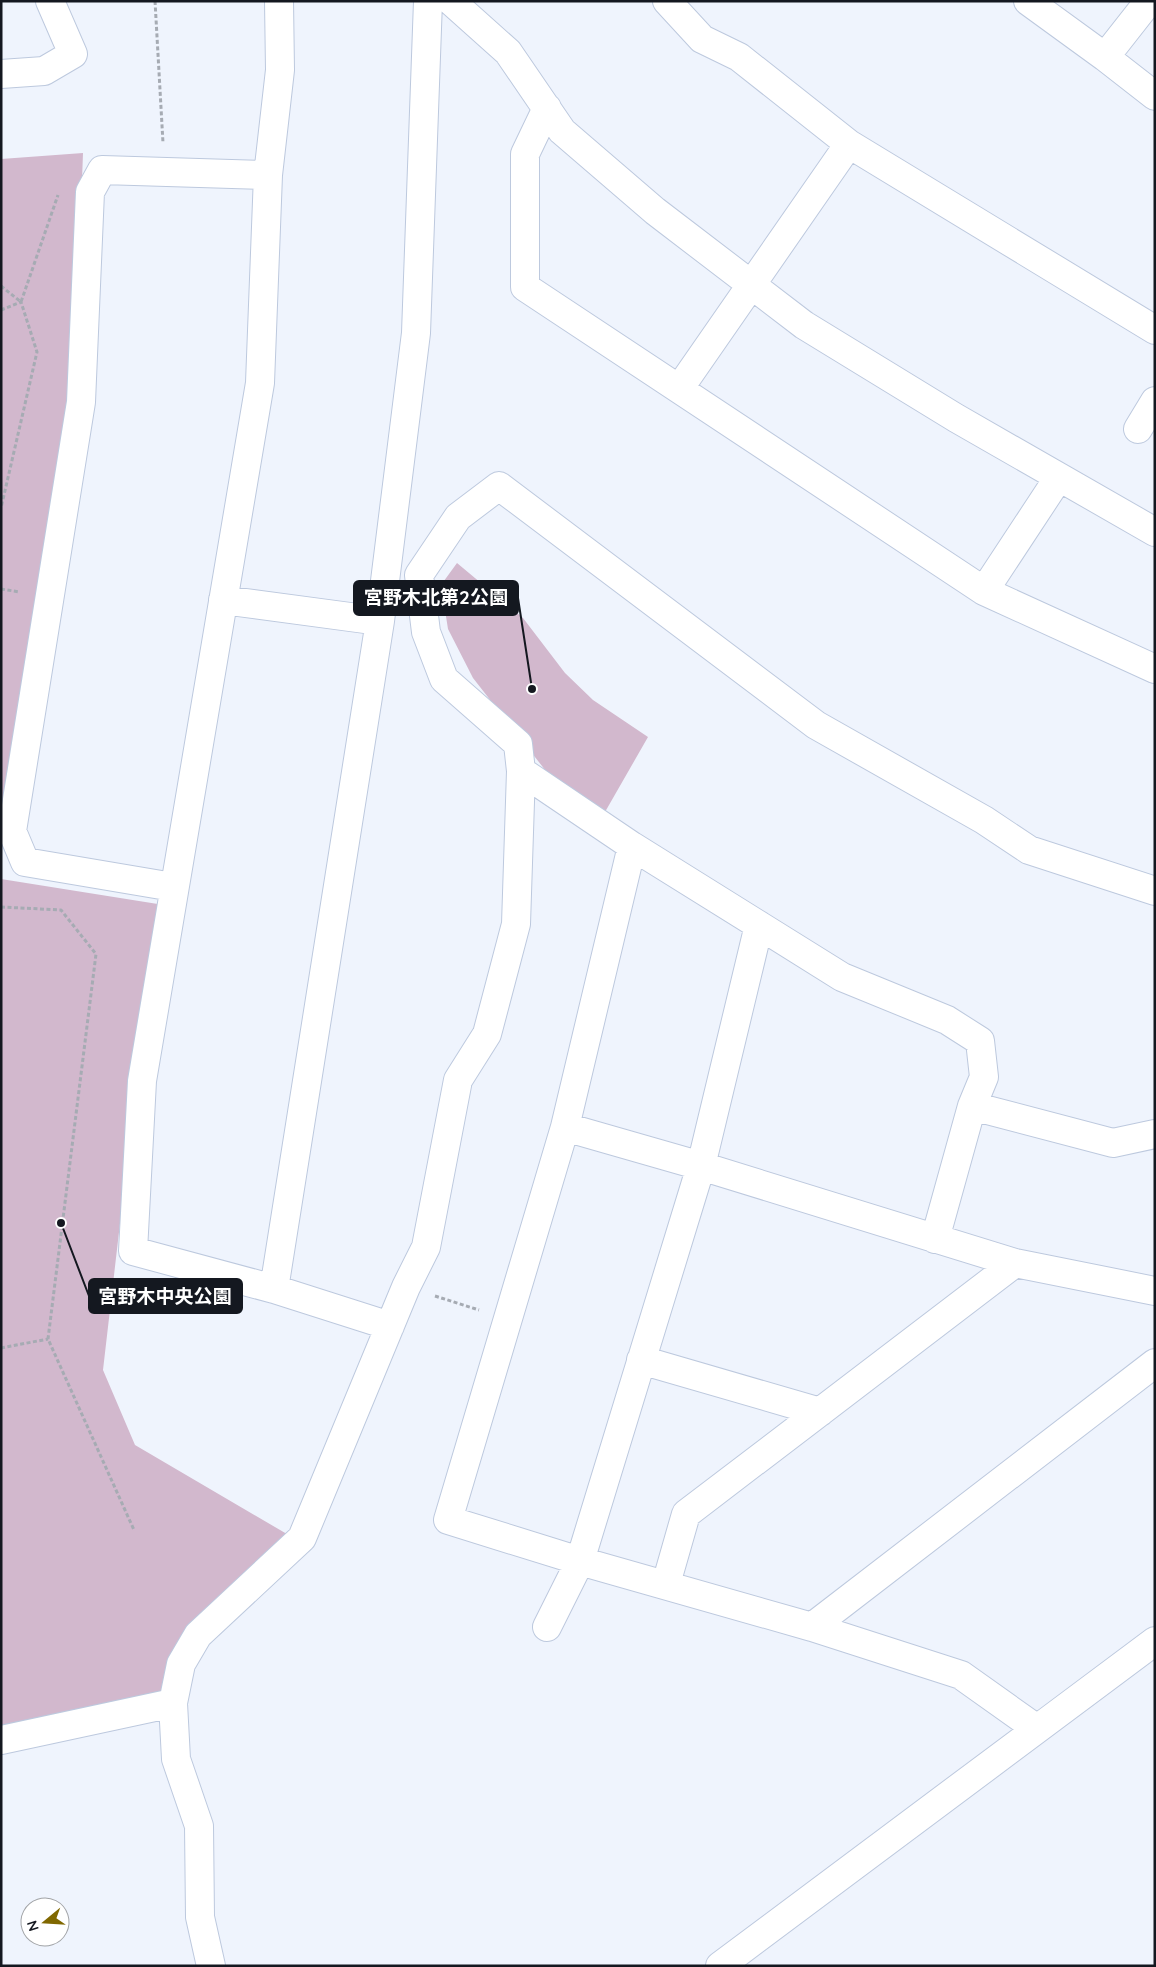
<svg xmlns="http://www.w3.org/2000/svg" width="1156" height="1967" font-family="Quicksand,'Noto Sans JP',sans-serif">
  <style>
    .green { fill: #d2b8cd }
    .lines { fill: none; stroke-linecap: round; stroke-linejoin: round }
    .minor-casing { stroke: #bdc9de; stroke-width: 30 }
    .path { stroke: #a6abb3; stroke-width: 3; stroke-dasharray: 4 2.5; stroke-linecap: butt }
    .minor { stroke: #fff; stroke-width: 28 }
    .leader { fill: none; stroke: #141820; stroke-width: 2 }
    .callout-dot { fill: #141820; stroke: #fff; stroke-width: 2 }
    .callout { fill: #141820; stroke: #141820; stroke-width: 2 }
    .callout-label { font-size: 19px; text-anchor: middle; font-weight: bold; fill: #fff }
  </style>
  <rect width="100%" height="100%" fill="#eff4fd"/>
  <path class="green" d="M83,153L75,373L1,839V159Z
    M457,563L523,618L565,673L593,700L648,737L605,812L553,780L473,678L448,629L441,585Z
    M1,879L164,905L137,1077L103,1370L135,1445L292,1537L164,1699L1,1738Z"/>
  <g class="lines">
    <defs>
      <path id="minor" d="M279,1L280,70L268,175L260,383L142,1081L133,1251L274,1289L390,1326
        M451,1L508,52L562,131L655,211L804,325L956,418L1155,532
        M667,1L702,39L739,57L849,144L1155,330
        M1028,1L1105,57L1155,96
        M1105,57L1149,1
        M1,74L44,71L73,54L50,1
        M547,108L525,154V287L984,591L1059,477
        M679,389L849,144
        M1138,429L1155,401
        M984,591L1155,669
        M223,600L380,621
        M521,771L632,846L842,977L947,1020L980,1041L984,1077L972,1106L935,1239
        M632,846L565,1127L448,1520L580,1561L812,1627L961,1675L1037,1729
        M173,887L25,862L12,831L81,402L90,192L102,170L268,175
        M972,1106L1113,1143L1155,1134
        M565,1127L701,1166L1015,1263L1155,1291
        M274,1289L380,621L416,333L428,1
        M641,1360L820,1412
        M666,1584L686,1514L1015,1263
        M547,1627L580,1561L701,1166L759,925
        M812,1627L1155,1363
        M1,1740L173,1703
        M211,1966L200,1917L199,1826L176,1759L173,1703L181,1664L198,1635L302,1538L406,1287L426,1247L458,1080L487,1034L516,924L521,771L518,744L444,679L426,632L419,575L458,517L499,486L816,725L984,820L1029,850L1155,891
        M720,1966L1155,1641"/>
    </defs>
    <use href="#minor" class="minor-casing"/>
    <path class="path" d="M155,1L163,143
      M1,286L21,302L58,195
      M1,310L21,302L37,352L1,508
      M1,589L20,592
      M1,907L61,910L96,954L48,1339L134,1530
      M435,1296L479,1310
      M1,1348L48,1339"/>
    <use href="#minor" class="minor"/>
  </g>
  <path class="leader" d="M532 689L518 598M61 1223L89 1296"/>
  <g class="callout-dot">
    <circle cx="532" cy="689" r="5"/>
    <circle cx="61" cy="1223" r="5"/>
  </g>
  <g class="callout">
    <rect x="354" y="581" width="164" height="34" rx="5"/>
    <rect x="89" y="1279" width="153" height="34" rx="5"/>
  </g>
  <g class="callout-label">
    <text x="436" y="604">宮野木北第2公園</text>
    <text x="165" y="1303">宮野木中央公園</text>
  </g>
  <rect width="1156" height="1967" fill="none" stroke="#141820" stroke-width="5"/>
  <g transform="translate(45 1922) rotate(252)"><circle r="24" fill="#ffffff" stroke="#a1a3a6"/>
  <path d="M0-4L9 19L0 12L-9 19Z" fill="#806800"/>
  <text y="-8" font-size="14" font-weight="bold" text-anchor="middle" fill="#141820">N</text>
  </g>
</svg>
